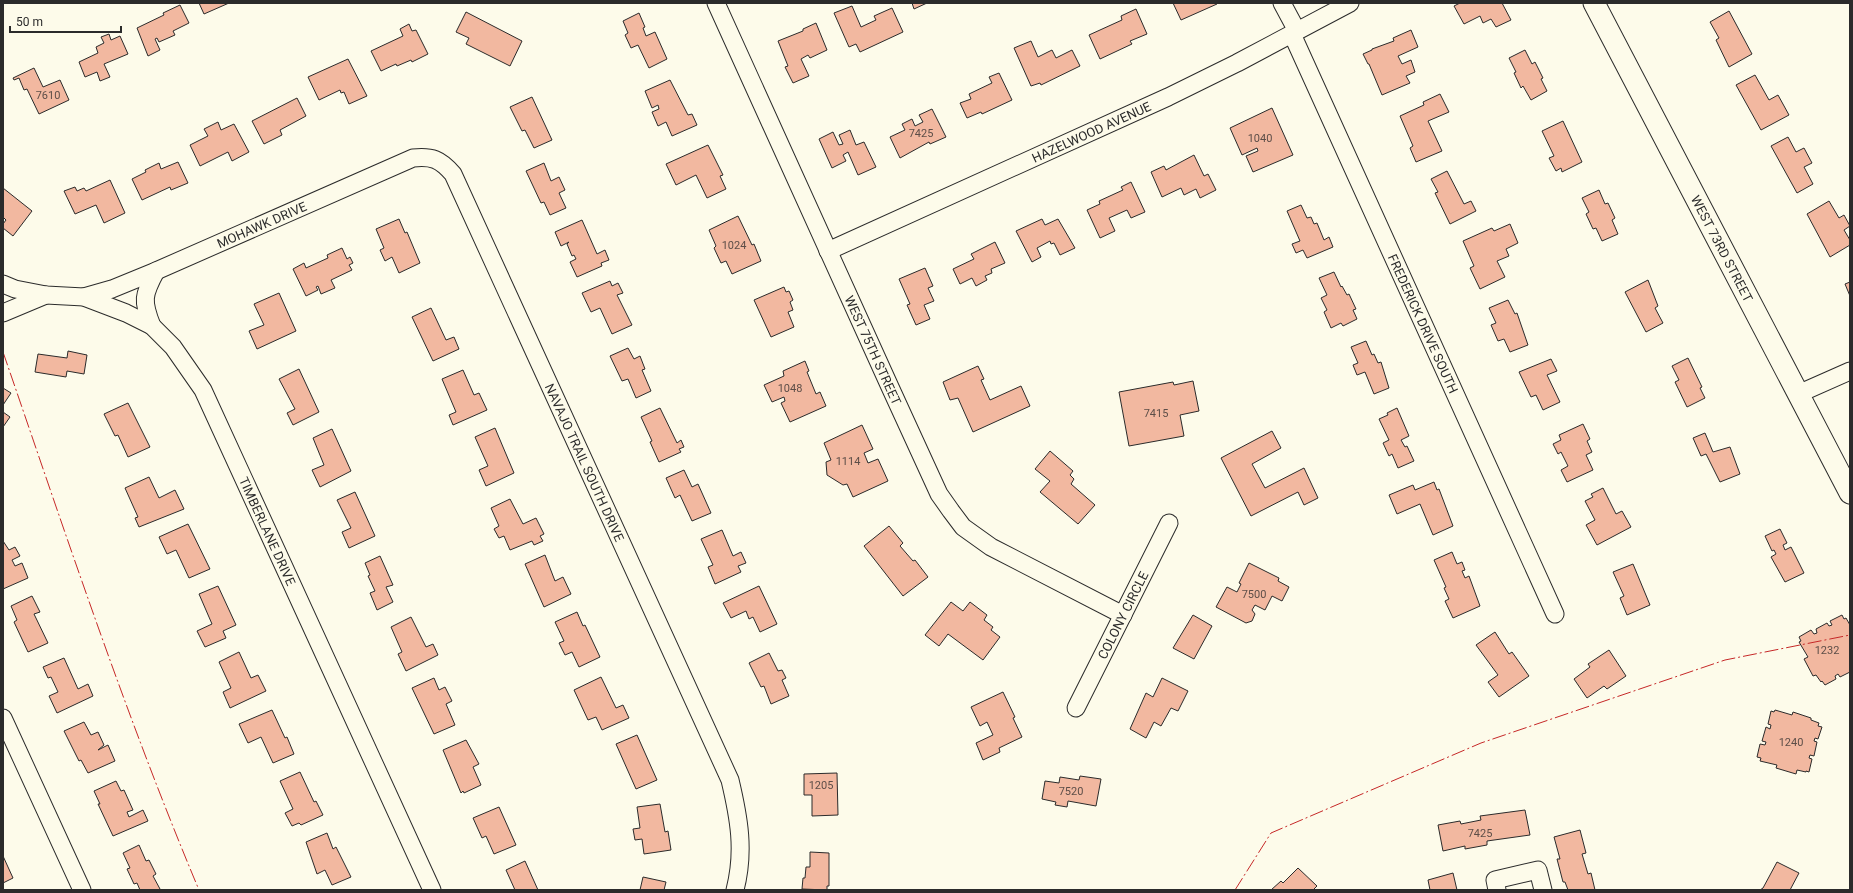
<svg xmlns="http://www.w3.org/2000/svg" width="1853" height="893" font-family="Roboto,sans-serif">
  <style>
    .building { fill: #f2b8a0; stroke: #2b2b2b }
    .lines { fill: none; stroke-linecap: round; stroke-linejoin: round }
    .minor-casing { stroke: #2b2b2b; stroke-width: 19 }
    .major-casing { stroke: #2b2b2b; stroke-width: 23 }
    .minor { stroke: #fdfbea; stroke-width: 17 }
    .major { stroke: #fdfbea; stroke-width: 21 }
    .power { stroke: #c62828; stroke-width: 1; stroke-dasharray: 14 3 2 3; stroke-linecap: butt }
    .labels { text-anchor: middle; dominant-baseline: central; stroke-width: 3; stroke-linejoin: round; paint-order: stroke }
    .number-label { font-size: 11px; fill: #5d4e48 }
    .street-label { font-size: 13px; fill: #2b2b2b; stroke: #fdfbea }
  </style>
  <rect width="100%" height="100%" fill="#fdfbea"/>
  <path class="building" d="M199,3H229L204,14Z
    M912,3H927L914,9Z
    M1173,3H1216L1217,4L1181,20Z
    M1460,3H1502L1511,20L1496,27L1491,19L1483,23L1480,16L1464,24L1454,6Z
    M180,5L189,23L173,31L175,35L159,42L157,38L155,39L160,50L148,56L137,28L164,15L163,13Z
    M852,6L861,27L876,20L874,16L892,8L903,32L860,52L856,44L849,47L834,13Z
    M1136,9L1147,34L1130,41L1132,44L1100,59L1089,35L1122,20L1121,16Z
    M1729,11L1752,54L1729,67L1716,40L1719,38L1710,22Z
    M466,12L522,41L510,66L466,44L469,38L456,32Z
    M639,13L645,27L643,28L646,36L655,32L667,59L649,68L638,45L631,48L625,35L628,33L623,21Z
    M816,23L827,50L810,58L808,55L801,59L809,76L793,83L785,67L788,66L778,41L803,31V29Z
    M409,24L412,31L416,30L428,54L412,62L411,60L397,66L396,64L381,71L371,51L403,36L400,29Z
    M1411,30L1418,47L1398,56L1402,64L1411,60L1415,72L1406,76L1410,83L1382,95L1369,64H1368L1363,54L1372,50V49L1394,41L1393,38Z
    M109,34L111,40L120,36L128,54L104,64L110,77L100,81L97,72L85,77L79,62L98,53L96,47L104,43L101,37Z
    M1031,41L1038,57L1052,50L1056,58L1072,50L1080,66L1041,85L1040,83L1031,86L1014,48Z
    M1525,50L1532,64L1535,62L1543,78L1541,79L1547,91L1531,100L1523,86L1521,88L1514,73L1516,72L1509,58Z
    M348,59L367,96L349,104L344,92L341,93L340,90L319,100L308,77Z
    M34,68L43,87L60,80L69,100L39,114L27,89L24,90L19,78L14,80L13,78Z
    M999,73L1012,100L982,114L981,112L967,118L960,103L971,99L969,94L992,83L989,77Z
    M1755,75L1769,100L1778,95L1789,115L1761,130L1736,85Z
    M670,80L688,115L692,114L697,125L672,136L666,122L658,126L652,112L659,109L658,105L652,108L645,91Z
    M1440,94L1449,112L1428,121L1442,151L1416,162L1410,148L1413,146L1400,116L1424,105L1423,102Z
    M532,97L552,140L534,148L525,130L522,131L510,107Z
    M297,98L306,116L280,130L282,135L264,144L252,121Z
    M1272,108L1293,155L1253,172L1246,156L1258,151L1257,148L1242,155L1230,128Z
    M932,109L946,137L930,144L929,142L900,158L890,137L905,130L902,124L912,119L915,126L923,122L919,115Z
    M1563,121L1582,162L1562,172L1561,168L1556,171L1549,158L1554,156L1542,131Z
    M218,122L221,130L234,124L249,152L232,161L228,152L200,166L190,145L208,136L204,129Z
    M850,130L856,145L864,142L876,167L858,175L848,152L843,155L846,161L832,168L819,139L833,132L839,145L843,144L839,135Z
    M1788,137L1796,152L1804,148L1812,163L1804,167L1813,184L1797,193L1771,146Z
    M708,145L723,175L720,176L726,189L707,198L696,175L676,185L666,164Z
    M1194,155L1204,176L1208,174L1216,190L1200,198L1196,189L1184,195L1181,188L1162,197L1151,172L1164,166L1166,170Z
    M178,162L188,183L171,190L170,187L142,200L132,179L146,172L145,170L159,163L161,169Z
    M544,163L551,181L559,177L565,190L559,193L566,208L550,215L544,202L541,203L526,171Z
    M1447,171L1464,204L1471,201L1476,211L1450,224L1435,193L1438,192L1431,179Z
    M110,180L125,213L104,223L96,205L75,214L64,191L75,187L77,191L84,188L86,191Z
    M1131,182L1145,212L1131,218L1127,210L1109,218L1115,231L1100,238L1087,210L1100,204L1099,201L1123,190L1121,187Z
    M3,188L32,211L13,236L3,228V224L6,220L3,217Z
    M1599,190L1605,204L1608,203L1615,218L1612,220L1618,234L1602,241L1596,228L1593,229L1586,214L1589,212L1582,198Z
    M1829,201L1839,218L1844,215L1850,226L1844,230L1850,240V245L1830,257L1807,214Z
    M1301,205L1307,218L1311,217L1314,224L1317,223L1324,240L1329,237L1333,247L1307,258L1303,250L1296,253L1292,244L1300,241L1287,211Z
    M738,216L752,245L754,244L761,261L732,274L726,261L721,263L714,248L716,246L709,230Z
    M399,219L405,233L407,232L420,263L399,273L392,257L385,261L380,250L384,248L376,229Z
    M1042,219L1045,225L1058,219L1075,248L1060,255L1054,243L1051,244L1050,241L1037,248L1041,257L1032,262L1016,231Z
    M582,220L597,254L605,250L609,260L601,263L602,266L577,277L570,262L576,259L574,255L572,256L567,244L569,242L561,246L555,232Z
    M1510,224L1518,243L1506,249L1509,256L1497,261L1505,277L1480,289L1470,268L1474,266L1463,241L1492,228L1494,231Z
    M995,242L1005,263L991,269L992,273L985,276L987,280L976,286L972,278L960,284L953,269L974,259L971,254Z
    M342,248L347,259L350,257L353,263L349,265L352,270L331,280L335,288L321,294L318,286L316,287L318,290L306,296L293,269L304,263L306,268L328,258L327,255Z
    M925,268L933,286L928,288L934,301L924,305L930,319L916,325L907,305L910,304L899,279Z
    M1334,272L1341,287L1342,286L1347,295L1349,294L1356,309L1353,310L1357,319L1343,326L1341,323L1331,328L1324,312L1327,310L1321,298L1327,295L1319,278Z
    M1648,280L1658,306L1655,308L1663,323L1646,332L1625,292Z
    M610,281L612,286L618,283L623,293L617,295L632,325L612,334L600,308L591,312L582,293Z
    M1850,282V296L1845,284Z
    M784,287L786,292L789,291L793,300L790,302L793,310L788,312L794,327L771,337L754,300Z
    M279,293L296,331L257,349L249,331L264,325L254,304Z
    M1508,300L1515,314L1517,313L1528,345L1510,352L1504,339L1498,341L1491,325L1496,323L1489,308Z
    M431,308L446,340L454,337L459,349L433,361L412,317Z
    M1366,341L1372,355L1374,354L1378,363L1381,362L1389,388L1374,394L1365,372L1357,375L1353,365L1358,363L1351,347Z
    M628,348L634,359L640,356L645,369L642,370L651,391L636,398L628,379L622,381L610,356Z
    M68,351L87,355L84,374L67,371L66,377L35,372L38,354L67,358Z
    M1688,358L1702,387L1700,388L1705,398L1687,407L1675,382L1679,380L1672,366Z
    M1551,359L1557,371L1547,375L1560,402L1543,410L1536,395L1531,397L1519,372Z
    M805,361L809,371L807,372L816,394L820,392L826,406L790,422L781,403L785,401L784,397L772,402L764,385L784,376L783,371Z
    M978,366L984,379L981,380L990,400L1021,386L1030,406L973,432L958,398L950,400L943,382Z
    M299,369L319,412L293,425L287,413L295,409L279,379Z
    M463,370L474,395L479,393L487,410L453,425L449,415L456,412L442,379Z
    M1193,381L1199,411L1180,415L1184,436L1129,446L1119,392L1173,382L1174,385Z
    M3,388L11,393L3,405Z
    M128,403L150,447L128,457L118,435L115,436L104,414Z
    M660,408L677,443L681,440L684,447L679,449L681,452L659,462L650,442L652,441L641,417Z
    M1397,408L1409,436L1401,440L1405,447L1407,446L1414,461L1398,468L1392,454L1389,456L1383,443L1389,440L1379,419L1388,415L1387,413Z
    M3,412L10,417L3,427Z
    M1583,424L1590,439L1587,441L1592,452L1586,455L1593,470L1567,482L1561,470L1568,466L1561,452L1558,454L1553,444L1561,440L1559,435Z
    M862,425L873,449L864,453L868,463L878,459L888,481L853,497L847,484L843,485L827,475L826,462L831,460L824,443Z
    M495,428L514,473L486,486L479,470L488,466L475,437Z
    M332,429L351,471L320,487L312,470L324,465L313,438Z
    M1272,431L1281,448L1252,464L1265,488L1304,468L1318,498L1304,505L1298,492L1251,516L1221,458Z
    M1705,433L1713,452L1730,447L1740,474L1720,482L1706,454L1701,456L1693,438Z
    M1050,451L1073,471L1070,475L1074,479L1071,484L1095,505L1078,524L1040,492L1050,481L1035,469Z
    M684,470L692,487L698,484L711,513L692,521L680,495L675,498L666,478Z
    M149,477L159,498L175,490L184,509L139,527L135,518L138,517L125,488Z
    M1434,482L1437,490L1439,489L1453,526L1433,535L1420,504L1397,514L1389,495L1413,485L1415,490Z
    M1603,488L1616,514L1622,511L1631,527L1597,545L1586,525L1595,520L1585,501L1593,497L1591,494Z
    M355,492L375,536L349,548L342,532L351,528L337,500Z
    M510,499L523,524L536,518L544,534L540,536L543,541L534,545L532,541L510,550L504,536L499,538L494,529L499,526L491,508Z
    M188,524L210,569L189,578L176,550L167,554L159,537Z
    M889,526L903,543L900,546L913,561L915,560L928,577L903,596L864,546Z
    M1780,529L1787,543L1783,545L1785,550L1791,547L1804,573L1785,582L1771,557L1776,554L1774,550L1772,551L1765,536Z
    M722,530L733,556L741,552L746,563L738,566L741,572L715,584L708,567L713,565L701,539Z
    M3,541L9,550L15,547L20,556L12,560L15,566L22,563L28,578L3,589Z
    M1452,552L1457,564L1462,562L1465,570L1462,571L1465,578L1469,576L1480,606L1453,618L1445,601L1449,599L1444,588L1446,587L1434,560Z
    M545,555L555,581L563,577L571,594L544,607L525,564Z
    M380,556L393,585L386,587L393,602L377,610L370,593L375,591L368,576L370,575L365,563Z
    M1249,563L1279,578L1278,581L1289,587L1282,601L1272,596L1265,610L1255,605L1252,610L1255,614L1252,621L1246,623L1216,607L1227,587L1237,592L1241,584L1239,583Z
    M1633,564L1650,605L1627,615L1620,598L1624,596L1613,572Z
    M218,586L236,625L223,631L226,638L205,647L197,631L212,624L199,594Z
    M759,586L777,624L760,632L753,617L749,619L746,611L731,618L723,603Z
    M32,596L40,612L34,614L48,643L28,652L14,622L17,620L11,606Z
    M951,602L963,611L970,602L987,615L984,620L993,627L991,630L1000,637L983,660L948,634L939,646L925,635Z
    M577,612L583,626L585,625L600,657L579,667L572,652L565,655L559,643L564,641L555,622Z
    M1193,615L1212,626L1194,659L1173,648Z
    M1842,615L1844,619L1846,618L1850,625V672L1840,677L1838,674L1835,676L1836,679L1825,685L1822,681L1821,682L1816,675L1813,676L1804,659L1808,657L1799,642L1801,641L1799,637L1811,630L1814,634L1817,633L1816,629L1827,623L1829,626L1832,625L1830,621Z
    M411,617L426,647L433,644L438,655L406,671L398,654L402,652L391,627Z
    M1495,632L1509,654L1512,652L1529,676L1499,697L1488,682L1498,675L1476,645Z
    M1609,650L1626,676L1607,689L1604,686L1587,698L1574,679L1590,667L1588,664Z
    M239,652L251,678L258,675L266,691L230,708L223,692L231,688L219,662Z
    M769,653L778,671L782,670L786,678L782,680L789,696L771,704L764,686L761,687L749,663Z
    M64,658L78,689L88,684L93,696L57,713L49,696L58,692L51,677L48,678L43,667Z
    M601,677L616,708L623,705L629,718L602,730L596,717L588,720L574,690Z
    M434,678L439,690L445,687L452,701L446,704L455,725L434,734L412,688Z
    M1162,678L1188,691L1178,711L1171,708L1161,726L1154,722L1146,738L1130,729L1146,693L1153,697Z
    M1003,692L1015,717L1013,718L1022,737L999,748L1000,752L983,760L976,743L993,735L987,722L980,726L971,707Z
    M272,710L285,738L287,737L294,754L273,763L261,737L248,743L239,724Z
    M1775,710L1792,715L1793,712L1811,718V720L1819,723L1818,726L1822,727L1818,739L1815,738L1814,741L1817,742L1814,756L1810,755L1809,758L1812,759L1809,772L1806,771V772L1797,770L1796,774L1776,768L1777,765L1760,761L1761,758L1757,757L1760,744L1765,745L1766,742L1762,741L1766,727L1770,729L1771,725L1768,724L1771,711L1774,712Z
    M84,722L91,735L98,732L104,745L98,750L108,745L115,761L88,773L81,760L79,761L64,731Z
    M637,735L657,780L636,789L616,744Z
    M466,740L479,764L473,767L481,785L464,793L463,791L461,793L443,750Z
    M300,772L314,802L316,801L323,815L301,825L299,823L292,826L285,813L293,809L280,781Z
    M837,773L838,815L812,816V795H804V774Z
    M1080,776L1101,779L1096,806L1068,801L1067,807L1055,805L1056,802L1042,799L1045,781L1059,783L1060,777L1079,780Z
    M116,781L121,791L124,790L133,810L127,812L129,817L143,810L148,821L113,836L98,804H100L94,791Z
    M660,804L665,832L668,831L671,850L644,854L642,839L635,840L633,829L640,828L637,807Z
    M499,807L516,845L494,854L486,836L482,838L473,818Z
    M1525,810L1530,835L1487,841V845L1465,849V846L1443,851L1438,825L1460,821L1461,824L1481,820L1480,816Z
    M1580,830L1586,853L1582,854L1588,874L1591,873L1595,890H1568L1565,882H1563L1557,859H1560L1554,837Z
    M327,833L333,849L336,847L351,877L332,885L325,870L317,874L306,842Z
    M139,845L146,861L149,860L156,874L153,876L160,889L158,890H140L137,883L134,884L127,869L130,868L123,853Z
    M810,852L829,853V886H827V890L802,889L803,878H805L806,867H810Z
    M3,856L13,878L3,883Z
    M525,861L538,890H515L506,870Z
    M1777,862L1799,873L1790,890H1760L1763,888Z
    M1298,868L1317,886L1313,890H1271L1281,881L1283,883Z
    M1453,873L1457,890H1430L1428,880Z
    M643,877L666,882L664,890H640Z"/>
  <g class="lines">
    <defs>
      <g id="minor">
        <path id="s1" d="M716,3L890,387L939,494L951,511L963,527L991,547L1123,615"/>
        <path d="M1282,3L1297,31"/>
        <path id="s2" d="M1292,34L1555,614"/>
        <path id="s3" d="M828,251L1168,97L1237,63L1350,3"/>
        <path id="s4" d="M3,284L15,289L46,295L84,297L126,313L152,326L173,347L203,390L432,890"/>
        <path id="s5" d="M84,297L112,289L156,271L413,158C432,156 440,159 453,174L730,780C739,818 745,851 735,890"/>
        <path d="M3,313L46,295"/>
        <path d="M152,326C142,301 143,295 156,271"/>
        <path d="M1798,394L1850,371"/>
        <path id="s6" d="M1076,708L1169,523"/>
        <path d="M3,718L82,890"/>
        <path d="M1497,890L1495,880L1538,870L1543,890"/>
      </g>
      <g id="major">
        <path id="s7" d="M1594,3L1850,493"/>
      </g>
    </defs>
    <use href="#minor" class="minor-casing"/>
    <use href="#major" class="major-casing"/>
    <use href="#minor" class="minor"/>
    <use href="#major" class="major"/>
    <path class="power" d="M3,352C65,532 125,714 199,890
      M1235,890L1271,833L1481,743L1725,660L1850,635"/>
  </g>
  <g class="labels">
    <g class="number-label">
      <text x="48" y="95">7610</text>
      <text x="921" y="133">7425</text>
      <text x="1260" y="138">1040</text>
      <text x="734" y="245">1024</text>
      <text x="790" y="388">1048</text>
      <text x="1156" y="413">7415</text>
      <text x="848" y="461">1114</text>
      <text x="1254" y="594">7500</text>
      <text x="1827" y="650">1232</text>
      <text x="1791" y="742">1240</text>
      <text x="821" y="785">1205</text>
      <text x="1071" y="791">7520</text>
      <text x="1480" y="833">7425</text>
    </g>
    <g class="street-label">
      <text stroke="none"><textPath href="#s3" startOffset="289">HAZELWOOD AVENUE</textPath></text>
      <text stroke="none"><textPath href="#s5" startOffset="192">MOHAWK DRIVE</textPath></text>
      <text stroke="none"><textPath href="#s7" startOffset="277">WEST 73RD STREET</textPath></text>
      <text stroke="none"><textPath href="#s2" startOffset="318">FREDERICK DRIVE SOUTH</textPath></text>
      <text stroke="none"><textPath href="#s1" startOffset="381">WEST 75TH STREET</textPath></text>
      <text stroke="none"><textPath href="#s5" startOffset="720">NAVAJO TRAIL SOUTH DRIVE</textPath></text>
      <text stroke="none"><textPath href="#s4" startOffset="394">TIMBERLANE DRIVE</textPath></text>
      <text stroke="none"><textPath href="#s6" startOffset="104">COLONY CIRCLE</textPath></text>
    </g>
  </g>
  <rect width="1853" height="893" fill="none" stroke="#2b2b2b" stroke-width="8"/>
  <path d="M10 26v6h111v-6" fill="none" stroke="#2b2b2b" stroke-width="2"/>
  <text x="16" y="26" font-size="12" fill="#2b2b2b" stroke="#fdfbea" stroke-width="3" paint-order="stroke">50 m</text>
</svg>
